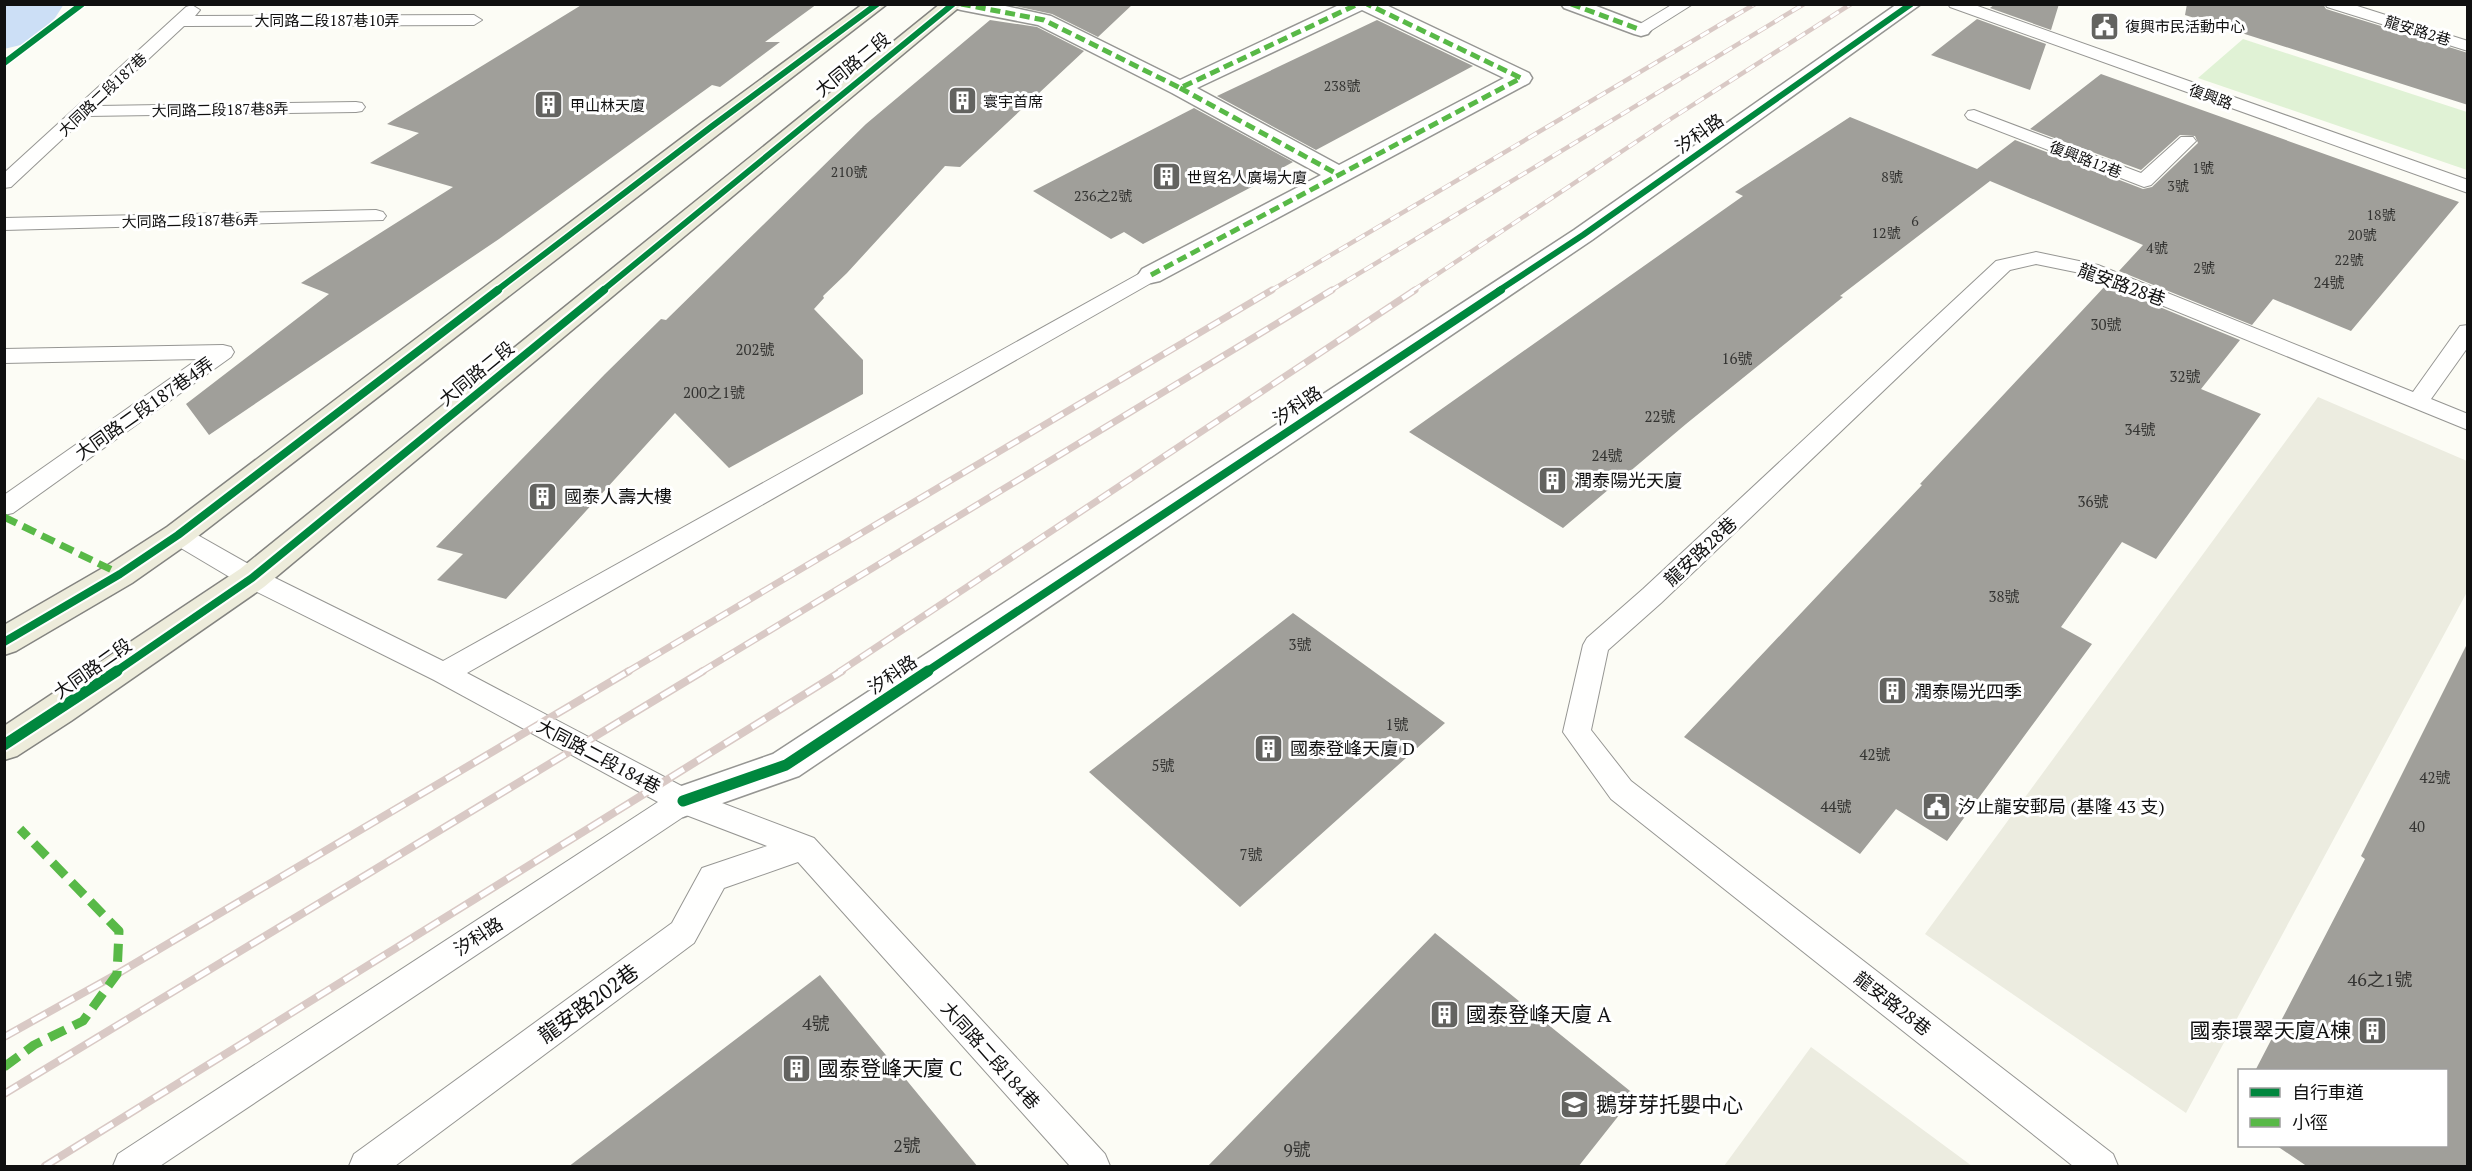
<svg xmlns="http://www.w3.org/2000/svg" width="2472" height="1171" font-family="'PT Serif','Noto Sans TC',serif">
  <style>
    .green { fill: #e0f2d5 }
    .plaza { fill: #ecece0 }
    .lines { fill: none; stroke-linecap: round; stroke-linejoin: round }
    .river { fill: #ccdff6; fill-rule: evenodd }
    .building { fill: #a09f9a }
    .lane-casing { stroke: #969693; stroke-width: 2 }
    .street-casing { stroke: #969693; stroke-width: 3 }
    .primary-casing { stroke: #848480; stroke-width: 3 }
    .lane { fill: #fffffe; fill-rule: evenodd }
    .street { fill: #fffffe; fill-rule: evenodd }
    .primary { fill: #edecdb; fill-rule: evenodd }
    .rail-far2-casing { stroke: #d9c9c5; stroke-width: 4.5 }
    .rail-far1-casing { stroke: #d9c9c5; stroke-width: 7 }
    .rail-casing { stroke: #d9c9c5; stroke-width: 8 }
    .rail-far2 { stroke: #fff; stroke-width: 3; stroke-dasharray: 10; stroke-linecap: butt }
    .rail-far1 { stroke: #fff; stroke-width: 4.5; stroke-dasharray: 13; stroke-linecap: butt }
    .rail { stroke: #fff; stroke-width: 5; stroke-dasharray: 16; stroke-linecap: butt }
    .quiet-far2 { stroke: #58b947; stroke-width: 5; stroke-dasharray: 10 5; stroke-linecap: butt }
    .quiet-far1 { stroke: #58b947; stroke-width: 7; stroke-dasharray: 14 7; stroke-linecap: butt }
    .quiet { stroke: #58b947; stroke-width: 9; stroke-dasharray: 18 9; stroke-linecap: butt }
    .cycleway-far2-casing { stroke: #fff; stroke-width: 9 }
    .cycleway-far1-casing { stroke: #fff; stroke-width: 12 }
    .cycleway-casing { stroke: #fff; stroke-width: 15 }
    .cycleway-far2 { stroke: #00873e; stroke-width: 6 }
    .cycleway-far1 { stroke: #00873e; stroke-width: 8 }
    .cycleway { stroke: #00873e; stroke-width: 11 }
    .labels { text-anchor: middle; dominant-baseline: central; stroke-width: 6; stroke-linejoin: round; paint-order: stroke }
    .far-number-label { font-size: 14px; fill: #343432 }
    .far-street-label { font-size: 15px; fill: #101010; stroke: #fff }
    .far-poi-label { font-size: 15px; fill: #101010; stroke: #fff; text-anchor: start }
    .number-label { font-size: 15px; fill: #343432 }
    .street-label { font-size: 18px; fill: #101010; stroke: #fff }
    .poi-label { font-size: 18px; fill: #101010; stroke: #fff; text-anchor: start }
    .near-number-label { font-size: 18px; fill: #343432 }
    .near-street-label { font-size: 21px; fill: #101010; stroke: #fff }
    .near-poi-label { font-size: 21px; fill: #101010; stroke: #fff; text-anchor: start }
  </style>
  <rect width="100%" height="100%" fill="#fcfcf5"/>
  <path class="green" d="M2243,39L2467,112V170L2198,78Z"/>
  <path class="plaza" d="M2318,397L2467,461V592L2186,1113L1925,934Z
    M1811,1047L1972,1166H1724Z"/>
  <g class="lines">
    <path class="river" d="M4,4H64L55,18L29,43L4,49Z"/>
  </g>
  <path class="building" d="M583,4H817L765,42H780L720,87L712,85L499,239L209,435L186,404L329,294L301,283L453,187L370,163L419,133L387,124Z
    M1017,4H1133L1098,37L1052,14L1015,6Z
    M1995,4H2059L2051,30L1990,8Z
    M2187,4H2323L2326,9L2468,53V105L2185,15Z
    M1977,19L2046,44L2030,90L1931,55Z
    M990,20L1037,27L1084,51L960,167L945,166L847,273L823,296L824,298L814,309L863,360V394L729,468L675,413L506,599L437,580L463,554L436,547L605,374L661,319L666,320L866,124Z
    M1377,20L1473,66L1316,150L1217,96Z
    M2101,74L2459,202L2351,331L2273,299L2252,325L2119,271L2143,245L1990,181L1840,296L1843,297L1686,424L1563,528L1409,432L1743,196L1735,192L1850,117L1977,169L2015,140L2143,189L2152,187L2198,143L2195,136L2180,135L2141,170L2030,129Z
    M1194,108L1293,162L1282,168L1284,170L1143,244L1124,232L1111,239L1033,191Z
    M2106,285L2240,340L2201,389L2261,414L2156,559L2122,542L2061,627L2092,644L1947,841L1896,809L1860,854L1684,737L1922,485L1920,484Z
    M1293,613L1445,723L1240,907L1089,772Z
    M2468,642V1167H2308L2277,1146H2446V1071H2255L2365,859L2361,856Z
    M1435,933L1635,1095L1578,1167H1207Z
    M820,975L978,1167H568Z"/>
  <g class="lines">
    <defs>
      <path id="lane" d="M1673,4H1693L1647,33H1635L1633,30L1635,27Z
        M1948,4H1972L2468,180V193L1950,7Z
        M2325,4H2351L2468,41V51L2327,7Z
        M192,5L200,10L195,16L474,15L482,20L474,25L184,26L98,106L356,102L362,103L365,107L362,111L356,112L87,116L11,187L4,188V173L186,7Z
        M1974,110L2141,173L2181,137H2193L2196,141L2151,185L2144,187L1968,119L1965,115L1968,111Z
        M376,210L383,212L386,216L383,220L4,230V218Z
        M2036,252L2098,265L2413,392L2460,326L2468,325V347L2431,399L2468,414V430L2085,274L2036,264L2010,270L1661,603L1608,650L1591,730L1631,781L2113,1154L2118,1166H2073L1611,799L1563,732L1583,645L1587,638L1643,589L1996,261Z
        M1151,269L1158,271L1161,275L1158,279L467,673L693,792L814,838L1105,1154L1110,1166H1070L798,862L724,888L694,943L395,1166H349L354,1154L672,923L702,868L767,846L686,815L160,1166H113L118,1154L658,802L434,680L243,585L169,541L166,535L169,529L178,526L187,529L261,571L443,661L1144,271Z
        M223,345L231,347L234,352L231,357L13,513L4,515V495L198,359L4,363V349Z"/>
      <path id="street" d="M951,4H996L1051,16L1180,80L1341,4H1384L1529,73L1532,78L1529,83L1160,281L1151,283L1142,281L1138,275L1142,269L1321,175L1172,93L1038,25L961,10L954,8ZM1362,10L1504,78L1339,165L1197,88Z
        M1561,4H1591L1648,26L1651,30L1648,34L1641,36L1634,34L1564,8Z
        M1897,4H1921L1592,240L799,776L683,817L670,812L664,801L670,790L773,754L1574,230Z"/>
      <path id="primary" d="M863,4H887L189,543L132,583L16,651L4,655V625L108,565L167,527L703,122Z
        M940,4H963L264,587L71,721L17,756L4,760V726L240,569Z"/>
    </defs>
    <use href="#lane" class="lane-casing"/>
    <use href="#street" class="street-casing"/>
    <use href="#primary" class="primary-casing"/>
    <use href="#lane" class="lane"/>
    <use href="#street" class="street"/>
    <use href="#primary" class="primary"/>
    <defs>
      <path id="rail-far2" d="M1270,291L1755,4
        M1330,291L1804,4
        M1412,291L1666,122L1851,4"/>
      <path id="rail-far1" d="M627,672L1272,290
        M701,672L1332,290
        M839,672L1415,290"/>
      <path id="rail" d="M4,1037L117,974L629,671
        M4,1094L703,671
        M45,1166L842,671"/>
    </defs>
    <use href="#rail-far2" class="rail-far2-casing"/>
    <use href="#rail-far1" class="rail-far1-casing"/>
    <use href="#rail" class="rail-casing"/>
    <use href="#rail-far2" class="rail-far2"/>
    <use href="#rail-far1" class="rail-far1"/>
    <use href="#rail" class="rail"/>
    <path class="quiet-far2" d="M961,4L1044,20L1180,88L1358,4
      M1571,4L1641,30
      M1180,88L1339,175
      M1151,275L1521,78L1367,4"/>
    <path class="quiet-far1" d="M4,517L120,574"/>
    <path class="quiet" d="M4,1067L34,1045L83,1021L117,974L119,931L20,829"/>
    <defs>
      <path id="cycleway-far2" d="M4,63L82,4
        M496,291L711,127L877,4
        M602,291L953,4
        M1498,291L1583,235L1911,4"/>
      <path id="cycleway-far1" d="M4,642L120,574L178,535L498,290
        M115,672L252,578L604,290
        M926,672L1501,290"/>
      <path id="cycleway" d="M4,745L117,671
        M683,801L786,765L928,671"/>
    </defs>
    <use href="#cycleway-far2" class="cycleway-far2-casing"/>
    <use href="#cycleway-far1" class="cycleway-far1-casing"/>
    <use href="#cycleway" class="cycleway-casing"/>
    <use href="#cycleway-far2" class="cycleway-far2"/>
    <use href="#cycleway-far1" class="cycleway-far1"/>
    <use href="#cycleway" class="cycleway"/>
  </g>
  <defs>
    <symbol id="civic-square" viewBox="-11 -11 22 22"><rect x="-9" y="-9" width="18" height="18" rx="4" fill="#636360" stroke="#fff"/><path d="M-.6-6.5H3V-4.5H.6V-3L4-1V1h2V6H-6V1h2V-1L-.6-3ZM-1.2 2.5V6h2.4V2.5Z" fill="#fff"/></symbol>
    <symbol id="building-square" viewBox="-11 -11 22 22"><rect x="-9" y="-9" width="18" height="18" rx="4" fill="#636360" stroke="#fff"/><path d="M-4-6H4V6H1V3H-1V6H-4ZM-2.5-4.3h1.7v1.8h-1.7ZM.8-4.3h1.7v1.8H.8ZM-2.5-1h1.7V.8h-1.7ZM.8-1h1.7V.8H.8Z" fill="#fff"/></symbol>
    <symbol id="school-square" viewBox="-11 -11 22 22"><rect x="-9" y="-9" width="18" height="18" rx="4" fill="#636360" stroke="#fff"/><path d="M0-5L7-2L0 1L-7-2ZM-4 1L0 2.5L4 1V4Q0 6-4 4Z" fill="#fff"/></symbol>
  </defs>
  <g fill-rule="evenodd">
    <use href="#civic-square" x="2088" y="10" width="33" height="33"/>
    <use href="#building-square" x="946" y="84" width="33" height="33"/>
    <use href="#building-square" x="532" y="88" width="33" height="33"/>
    <use href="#building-square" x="1150" y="160" width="33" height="33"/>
    <use href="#building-square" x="1536" y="464" width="33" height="33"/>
    <use href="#building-square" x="526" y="480" width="33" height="33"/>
    <use href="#building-square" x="1876" y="674" width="33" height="33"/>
    <use href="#building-square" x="1252" y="732" width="33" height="33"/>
    <use href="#civic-square" x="1920" y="790" width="33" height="33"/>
    <use href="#building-square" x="1428" y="998" width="33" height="33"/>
    <use href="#building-square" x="2356" y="1014" width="33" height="33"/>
    <use href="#building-square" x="780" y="1052" width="33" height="33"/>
    <use href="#school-square" x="1558" y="1088" width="33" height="33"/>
  </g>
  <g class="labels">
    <g class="far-number-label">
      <text x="1342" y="85">238號</text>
      <text x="2203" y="167">1號</text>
      <text x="849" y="171">210號</text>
      <text x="1892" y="176">8號</text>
      <text x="2178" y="185">3號</text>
      <text x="1103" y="195">236之2號</text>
      <text x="2381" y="214">18號</text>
      <text x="1915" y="220">6</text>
      <text x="1886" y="232">12號</text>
      <text x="2362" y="234">20號</text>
      <text x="2157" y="247">4號</text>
      <text x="2349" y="259">22號</text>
      <text x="2204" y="267">2號</text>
    </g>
    <g class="far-street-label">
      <text x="327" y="20">大同路二段187巷10弄</text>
      <text transform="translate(2418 30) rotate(17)">龍安路2巷</text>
      <text transform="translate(102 94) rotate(-43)">大同路二段187巷</text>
      <text transform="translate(2211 96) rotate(20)">復興路</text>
      <text transform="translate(220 109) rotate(-1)">大同路二段187巷8弄</text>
      <text transform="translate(2086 159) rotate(21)">復興路12巷</text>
      <text transform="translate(190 220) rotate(-1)">大同路二段187巷6弄</text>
    </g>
    <g class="far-poi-label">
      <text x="2125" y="26">復興市民活動中心</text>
      <text x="983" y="101">寰宇首席</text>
      <text x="570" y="105">甲山林天廈</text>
      <text x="1187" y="177">世貿名人廣場大廈</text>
    </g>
    <g class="number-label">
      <text x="2329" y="282">24號</text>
      <text x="2106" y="324">30號</text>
      <text x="755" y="349">202號</text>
      <text x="1737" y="358">16號</text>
      <text x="2185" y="376">32號</text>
      <text x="714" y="392">200之1號</text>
      <text x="1660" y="416">22號</text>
      <text x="2140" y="429">34號</text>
      <text x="1607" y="455">24號</text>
      <text x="2093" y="501">36號</text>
      <text x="2004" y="596">38號</text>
      <text x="1300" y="644">3號</text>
      <text x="1397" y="724">1號</text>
      <text x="1875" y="754">42號</text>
      <text x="1163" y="765">5號</text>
      <text x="2435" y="777">42號</text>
      <text x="1836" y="806">44號</text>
      <text x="2417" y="826">40</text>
      <text x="1251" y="854">7號</text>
    </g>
    <g class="street-label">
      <text transform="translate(852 64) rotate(-39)">大同路二段</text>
      <text transform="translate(1699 133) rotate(-35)">汐科路</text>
      <text transform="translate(2122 284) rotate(20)">龍安路28巷</text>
      <text transform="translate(476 373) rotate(-39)">大同路二段</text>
      <text transform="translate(1297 405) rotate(-34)">汐科路</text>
      <text transform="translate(144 408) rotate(-35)">大同路二段187巷4弄</text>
      <text transform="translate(1700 551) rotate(-43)">龍安路28巷</text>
      <text transform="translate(92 668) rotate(-35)">大同路二段</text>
      <text transform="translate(892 674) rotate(-34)">汐科路</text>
      <text transform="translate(599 756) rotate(28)">大同路二段184巷</text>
      <text transform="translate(478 936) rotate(-33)">汐科路</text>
      <text transform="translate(1893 1003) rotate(38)">龍安路28巷</text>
      <text transform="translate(991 1055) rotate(48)">大同路二段184巷</text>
    </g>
    <g class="poi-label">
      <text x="1574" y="480">潤泰陽光天廈</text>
      <text x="564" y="496">國泰人壽大樓</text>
      <text x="1914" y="691">潤泰陽光四季</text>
      <text x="1290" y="748">國泰登峰天廈 D</text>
      <text x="1958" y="806">汐止龍安郵局 (基隆 43 支)</text>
    </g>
    <g class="near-number-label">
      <text x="2380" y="979">46之1號</text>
      <text x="816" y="1023">4號</text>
      <text x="907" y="1145">2號</text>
      <text x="1297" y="1149">9號</text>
    </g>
    <g class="near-street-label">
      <text transform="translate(588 1003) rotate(-36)">龍安路202巷</text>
    </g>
    <g class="near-poi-label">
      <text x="1466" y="1014">國泰登峰天廈 A</text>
      <text x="2351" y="1030" text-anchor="end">國泰環翠天廈A棟</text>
      <text x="818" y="1068">國泰登峰天廈 C</text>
      <text x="1596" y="1104">鵝芽芽托嬰中心</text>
    </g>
  </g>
  <rect width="2472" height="1171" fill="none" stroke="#101010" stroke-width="12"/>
  <rect x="2238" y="1069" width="210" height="78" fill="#ffffff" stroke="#9f9f9f" stroke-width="1.5"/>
  <rect x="2250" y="1088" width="30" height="9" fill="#00873e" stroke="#9f9f9f" stroke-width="1.5"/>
  <text x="2292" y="1099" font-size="18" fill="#101010">自行車道</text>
  <rect x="2250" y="1118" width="30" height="9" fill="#58b947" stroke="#9f9f9f" stroke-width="1.5"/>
  <text x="2292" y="1129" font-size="18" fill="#101010">小徑</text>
</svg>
